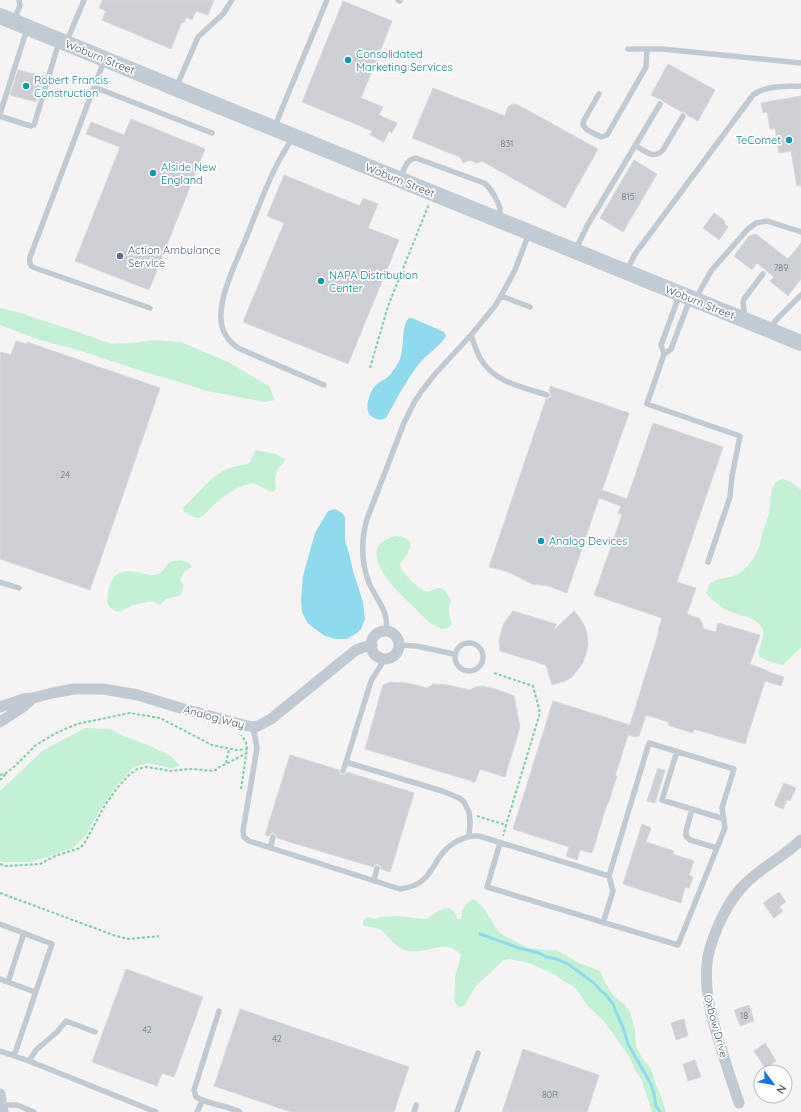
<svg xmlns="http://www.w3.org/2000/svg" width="801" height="1112" font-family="Quicksand,sans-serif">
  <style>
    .green { fill: #c3f1d5 }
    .water { fill: #90daee }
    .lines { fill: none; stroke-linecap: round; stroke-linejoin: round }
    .stream { stroke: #90daee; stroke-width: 3 }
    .building { fill: #cdcfd5; stroke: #d7d9de }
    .path { stroke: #7ad0a6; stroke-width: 2; stroke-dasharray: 3 2; stroke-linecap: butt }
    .lane { stroke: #c1cad2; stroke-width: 5.5 }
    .street { stroke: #c1cad2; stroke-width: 11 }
    .secondary { stroke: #c1cbd6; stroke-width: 16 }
    .culture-dot { fill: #0f9aa8; stroke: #fff; stroke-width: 1.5 }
    .service-dot { fill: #5c6f8a; stroke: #fff; stroke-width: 1.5 }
    .labels { text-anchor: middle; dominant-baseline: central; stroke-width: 3.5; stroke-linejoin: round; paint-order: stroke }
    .number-label { font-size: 9px; fill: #6b747e }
    .culture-label { font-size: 11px; fill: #0d838f; stroke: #fff; text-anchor: start }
    .street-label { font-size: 11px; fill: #4a5661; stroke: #fff }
    .service-label { font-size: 11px; fill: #4e5e75; stroke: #fff; text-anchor: start }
  </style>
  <rect width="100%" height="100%" fill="#f5f3f3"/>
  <path class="green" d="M0,308L17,312L75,331L112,344L130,343L153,340L181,342L228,362L269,386L275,400L265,402L207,391L176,381L148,373L84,352L40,340L0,325Z
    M255,450L276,454L285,459C284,464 280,465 278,469C274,475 275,482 276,489L274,492C264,491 258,481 248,484C234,488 221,498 211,508C207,511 204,517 199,518C194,518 188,514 184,512L183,508C196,496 207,480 223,471C232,466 241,466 250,463Z
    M783,479L791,482L801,490V647L783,665C776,663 768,662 762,658C751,652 772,637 759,624C751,616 741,616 731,612C722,608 712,601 706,593C710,575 723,581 736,575C746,570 755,558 759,547C761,542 761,536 763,532C765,524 769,516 770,508C771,500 770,490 775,483C777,481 780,480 783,479Z
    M395,536C421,539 409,551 400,564C401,573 419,589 427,592C441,586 443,585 451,600C448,610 449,614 452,624L450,627L441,629C429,624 424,617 415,608C403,596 367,566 379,545C381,541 390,538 395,536Z
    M182,560L188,563L192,567L185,571L181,577V582L184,586L180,596C172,597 164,598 160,606C155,601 150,601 143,603C139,604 135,604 131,606C123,610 119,616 110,607C106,603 107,597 108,592C113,570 122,569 142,573C146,574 150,576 154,575C165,573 164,566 170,562C174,560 178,561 182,560Z
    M85,728L111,729L123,736L148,745L171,756L180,766L172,768L147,763L133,768L115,788L99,811L86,835L73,848L50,856L29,862H3L0,861V791L42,751Z
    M474,899L484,908L497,930L503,935L528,948L558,951L579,963L600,971L606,984L613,995L625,1005L630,1012L635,1029L636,1046L642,1058L648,1064L652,1072L656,1085L661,1096L666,1112H652L642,1081L635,1070L630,1058L604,1021L588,1006L576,989L572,986L555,975L529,963L509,959L504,960L476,986L464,1006L459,1007L456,1004L454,1000L455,986V977L461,955C446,937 426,955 408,951C396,949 390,937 381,930C376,927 369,927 363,925V920L368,917L376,919L380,917L398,916L426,919C433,915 445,904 453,910C455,912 456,916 457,919H461C462,910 464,903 474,899Z"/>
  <path class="water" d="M409,318H412L444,332L446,336C440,347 426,354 418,365C406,381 396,400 386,418C381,420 379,420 374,418C362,413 369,393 375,386C379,382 384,380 388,377C392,373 398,364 400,359C404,348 402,336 405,325L406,322Z
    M335,509L341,512L345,517V541L349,553L353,571L363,602L365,619L361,629L357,633L347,639H336L325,636L311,626L307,622L302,612L301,600L303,576L315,533L328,511Z"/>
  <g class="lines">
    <path class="stream" d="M480,934L519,948L539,953L546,957L556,959L568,964L594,983L600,990L606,995L613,1004L616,1012L623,1027L628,1044L632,1051L651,1084L654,1094L656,1106L660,1112"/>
  </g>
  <path class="building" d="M103,0H214L208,15L196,11L192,20L186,17L184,23L182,22L171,49L102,20L106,11L99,8Z
    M343,1L392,21L361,98L383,107L379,115L397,123L392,133L389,131L384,142L370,135L372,131L302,102Z
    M668,64L715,90L698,121L687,115L685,112H682L664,102L662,100L651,95Z
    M18,70L43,76L36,102L10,95Z
    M433,88L505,116L507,109L509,106L513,104L518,105L598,149L565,208L482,161L477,163L470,160L463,163L460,157L412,138Z
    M801,96V186H797L791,151L779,153L775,129H770L767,112L763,113L761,103Z
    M131,119L205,149L149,290L75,261L120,147L86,134L91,122L124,135Z
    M634,160L657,174L623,232L600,218Z
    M284,175L360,206L363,198L378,204L368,228L399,240L348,364L243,322L284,223L267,216Z
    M714,213L725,221L724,223L728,227L719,240L703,228Z
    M756,234L788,259L801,243V279L788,296L770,281L774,277L757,263L752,270L734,256L749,236Z
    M16,341L27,344V342L160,388L90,590L0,559V352L11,355Z
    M550,386L629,413L602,490L627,499L653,423L723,447L677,582L696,588L687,614L699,618L702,623L704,629L716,632L718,623L760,635L750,664L768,671V672L784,677L781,686L765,681L745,744L694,729L693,733L668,725L669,722L646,715L639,736H637V737L628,735L615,776H617L608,804H607L592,853L580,850L577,860L566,856L569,847L513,829L553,701L630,725L659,631H658L662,618L594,595L622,515L618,513L621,506L599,498L567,593L548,586L532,584L506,571L489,567L546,399H548L551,397V394L549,391Z
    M513,611L556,624L554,630L574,611L580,618L585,627L587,634L588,645L586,653L583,663L572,677L565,681L552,685L546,665L500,651L499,640L502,629L504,623Z
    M390,682L407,683L420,686L427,688L433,684L448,685L470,690L475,687L482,686L496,689L514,696L520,727L505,777L480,769L475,782L365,749L383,685Z
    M290,755L339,770L340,774L342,775L346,774L347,772L414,793L390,872L381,869V866L378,864H375L373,867L277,838V836L274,833H272L269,836L265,835Z
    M658,768L665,771L655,803L647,801Z
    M784,783L796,788L790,801L787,800L783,809L774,805Z
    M642,824L651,828L646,842L674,851L673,854L694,861L689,875L693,877L689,888L685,887L681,903L623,884Z
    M779,892L786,902L779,907L783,911L774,918L763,903Z
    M126,969L203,997L174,1077L162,1073L157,1086L92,1062Z
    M749,1005L754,1021L740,1026L734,1010Z
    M240,1009L409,1067L394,1112H291L214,1086Z
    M684,1019L688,1036L676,1040L671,1023Z
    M765,1043L776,1061L765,1068L754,1051Z
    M523,1049L599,1075L587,1112H502Z
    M695,1060L701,1077L688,1081L683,1064Z"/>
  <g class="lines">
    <path class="path" d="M370,368L388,306L429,204
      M494,673L533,686L540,713L506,825
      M226,763L229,749
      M0,775L6,773L14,767L36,745L56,733L77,724L130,713L160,718L212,745L236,750L247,749
      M0,780L6,774
      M241,789L247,749L246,742L241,735
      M477,816L506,825L503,836
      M0,864L6,866L40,864L55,856L80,848L84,844L105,805L118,787L128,776L137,769L147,767L171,771L190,769L214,771L221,766L226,764L247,753
      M0,893L116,936L129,939L159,936"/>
    <path class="lane" d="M398,0L400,1
      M14,21L20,5L19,0
      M27,29L0,114L2,117L31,126L34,125L59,42
      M66,43L84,0
      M628,49H662L801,63
      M104,61L30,257C29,262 30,266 35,268L150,308
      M94,87L212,133
      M176,88L198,37L223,14L232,0
      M599,94L584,120L583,125L587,130L601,137L607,135L646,67L647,49
      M274,128L327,0
      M292,138C288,145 284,152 280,159C266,184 257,212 246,238C237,261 219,295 221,320C222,332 228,341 238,348L324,385
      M635,145C644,151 654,160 663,150L683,116
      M400,179C404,170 406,159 416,158L484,183C490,186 498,202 500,208C500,212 499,215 499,218
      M576,249L587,226L660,104
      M627,270L635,254L753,95C766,85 785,87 801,86
      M501,296L530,307
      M696,298L711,271L747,230L756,223L767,221L801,232
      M690,299L671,349L664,354L647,404L740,436L732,476L730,497L708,562
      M745,318L743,302L744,299L763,274
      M772,329L775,321L801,295
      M471,335C474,343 476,351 480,358C494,383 523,387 547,395
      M664,354L661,345L679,296
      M0,582L19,588
      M386,631C389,610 377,601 369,583C361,562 361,540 367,519L404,423L415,401L421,392L435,374L471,335L495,306L502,294L515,270L529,233
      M455 657a14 14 0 1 1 28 0a14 14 0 1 1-28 0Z
      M399,645L416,646L454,654
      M383,658L381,665L371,681L346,762L442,791L459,798L464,802L469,812L470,823L469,837
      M253,727L257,748L243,831L244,837L249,841L400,889C409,888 416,886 423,880C431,873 435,863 441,855C450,843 465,835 479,836L609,876L649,743L734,769L722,808L725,828L678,945L487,887L500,843
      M677,751L662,800L724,819
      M343,771L346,762
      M692,809L686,831V836L690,840L717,848
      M270,848L273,837
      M374,881L377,868
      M603,923L613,891L609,876
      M0,924L52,944L14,1056
      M0,979L35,992
      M8,982L24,933
      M219,1011L194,1090L196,1097C210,1105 226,1105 240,1112
      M0,1051L29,1061L156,1112
      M29,1061L36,1050L57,1032L66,1021L95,1032
      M2,1105H17L34,1112
      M197,1112L202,1101
      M414,1112L416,1105
      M457,1112L478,1053"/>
    <path class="street" d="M371 645a14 14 0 1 1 28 0a14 14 0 1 1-28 0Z
      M0,707L23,699L33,698L52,693L74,689H103L138,695L180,708L244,725L253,727L258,726L271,719L356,650L364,647L372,645
      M0,722L23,707L33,698
      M0,1094L3,1112
      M739,1103C733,1085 727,1068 722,1051C713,1022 704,994 707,964C708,951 713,938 718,926C725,911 732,897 744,885C761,867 784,857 801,840"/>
    <path class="secondary" d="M0,16L219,106L801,343"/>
  </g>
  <g class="culture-dot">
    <circle cx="348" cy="60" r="4"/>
    <circle cx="26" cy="86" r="4"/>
    <circle cx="789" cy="140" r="4"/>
    <circle cx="153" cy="173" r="4"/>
    <circle cx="321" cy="281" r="4"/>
    <circle cx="541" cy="541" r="4"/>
  </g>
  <circle class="service-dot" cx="120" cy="256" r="4"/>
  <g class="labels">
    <g class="number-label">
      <text x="507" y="143">831</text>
      <text x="628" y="196">815</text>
      <text x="781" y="267">789</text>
      <text x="65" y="474">24</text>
      <text x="744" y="1015">18</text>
      <text x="147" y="1029">42</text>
      <text x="277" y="1038">42</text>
      <text x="550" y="1094">80R</text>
    </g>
    <g class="culture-label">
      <text x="356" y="54">Consolidated<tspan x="356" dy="13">Marketing Services</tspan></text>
      <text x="34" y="80">Robert Francis<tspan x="34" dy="13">Construction</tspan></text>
      <text x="781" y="140" text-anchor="end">TeComet</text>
      <text x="161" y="167">Alside New<tspan x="161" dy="13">England</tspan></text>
      <text x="329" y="275">NAPA Distribution<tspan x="329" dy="13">Center</tspan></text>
      <text x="549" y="541">Analog Devices</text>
    </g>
    <g class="street-label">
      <text transform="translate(100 57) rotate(22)">Woburn Street</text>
      <text transform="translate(400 180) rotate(22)">Woburn Street</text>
      <text transform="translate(700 302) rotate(22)">Woburn Street</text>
      <text transform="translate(214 717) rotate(15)">Analog Way</text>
      <text transform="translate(716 1026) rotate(75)">Oxbow Drive</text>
    </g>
    <g class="service-label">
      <text x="128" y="250">Action Ambulance<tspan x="128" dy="13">Service</tspan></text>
    </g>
  </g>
  <g transform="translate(773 1084) rotate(122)"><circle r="19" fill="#ffffff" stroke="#b7bbc0"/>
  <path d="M0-3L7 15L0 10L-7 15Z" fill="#1a73e8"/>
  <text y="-6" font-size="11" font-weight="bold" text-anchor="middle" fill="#4a5661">N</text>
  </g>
</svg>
